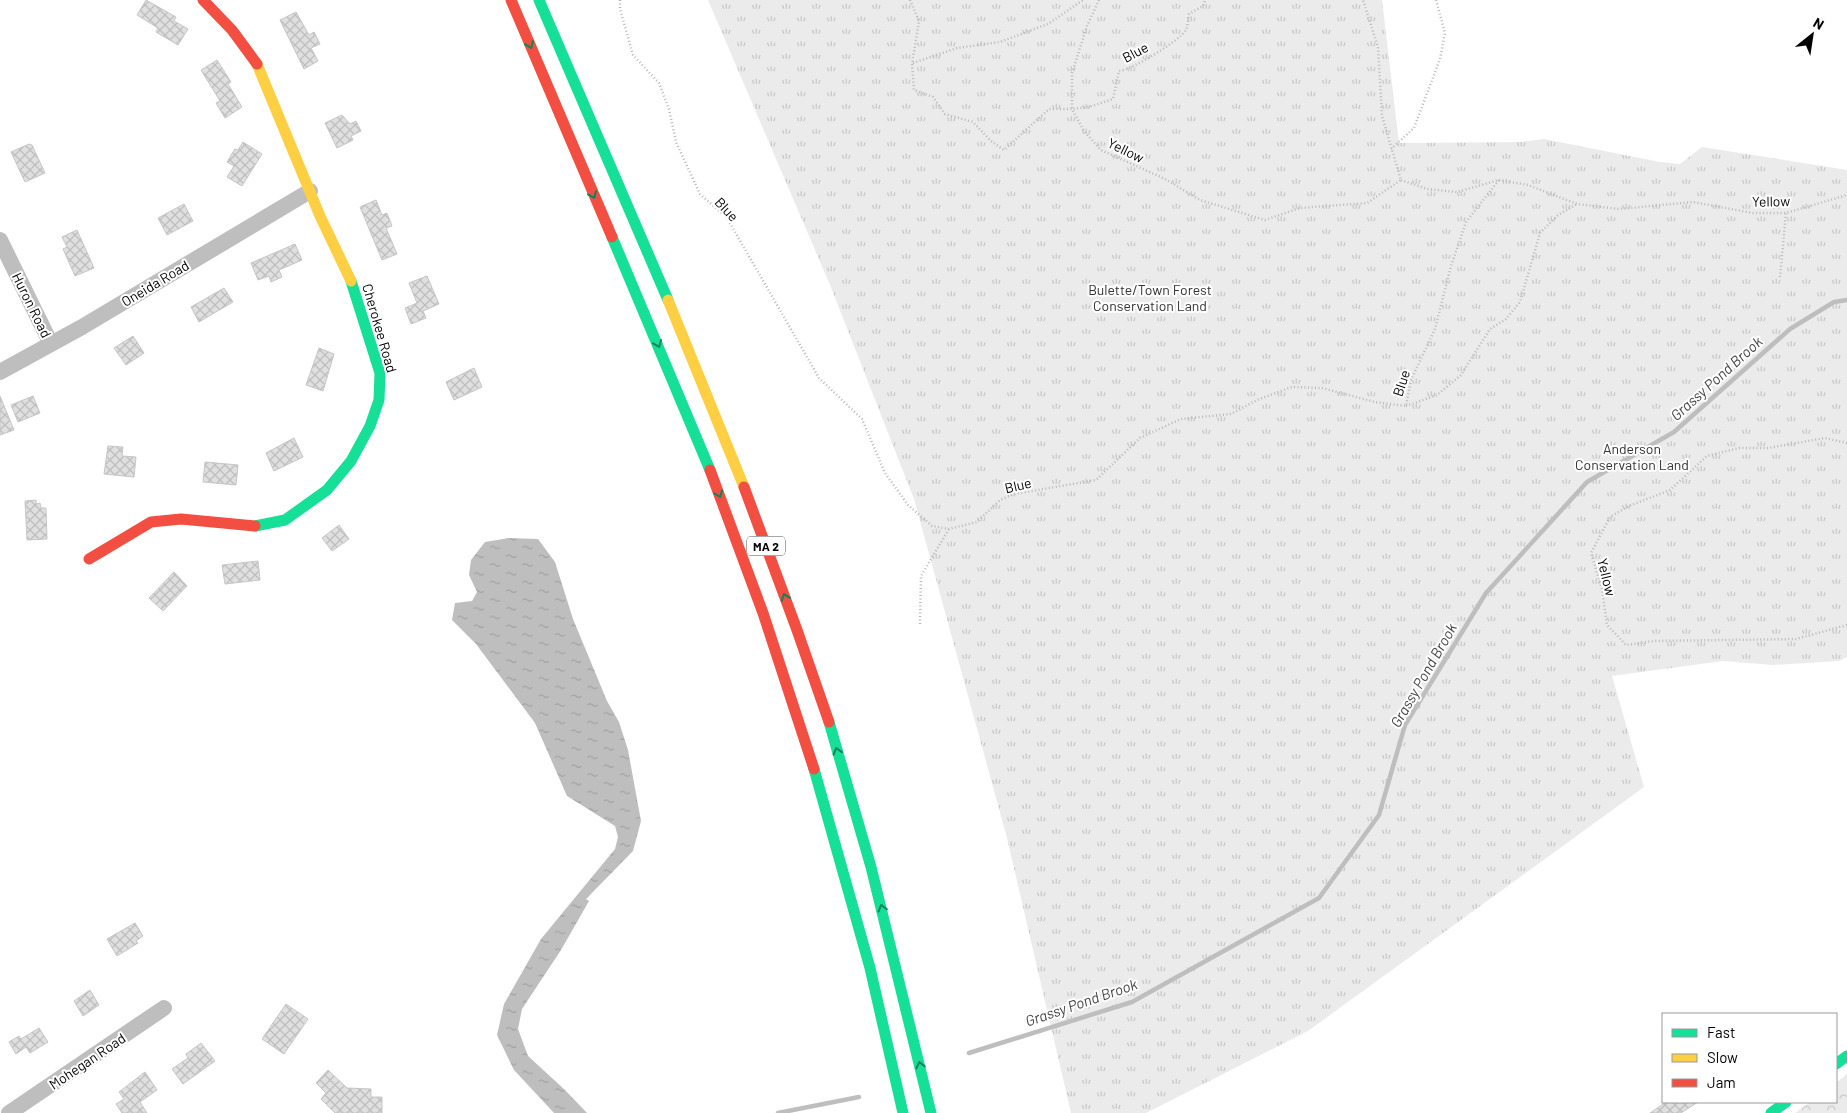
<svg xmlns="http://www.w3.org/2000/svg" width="1847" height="1113" font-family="Barlow,sans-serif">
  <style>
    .forest { fill: url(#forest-crowns) }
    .park { fill: url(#park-tufts) }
    .water { fill: url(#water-ripples) }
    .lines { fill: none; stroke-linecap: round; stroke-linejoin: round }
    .stream { stroke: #bebebe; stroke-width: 4.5 }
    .building { fill: url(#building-cross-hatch); stroke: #c6c6c6 }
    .path { stroke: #b9b9b9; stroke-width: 2.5; stroke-dasharray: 1 2.5; stroke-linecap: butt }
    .street { stroke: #bebebe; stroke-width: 16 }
    .fast { stroke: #16e098; stroke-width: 11 }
    .slow { stroke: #ffcf43; stroke-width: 11 }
    .jam { stroke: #f24e42; stroke-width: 11 }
    .oneway { stroke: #0d865b }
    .labels { text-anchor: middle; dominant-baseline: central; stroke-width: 4; stroke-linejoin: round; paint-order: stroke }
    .shield { fill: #fff; stroke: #4c4c4c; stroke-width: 1 }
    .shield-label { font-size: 12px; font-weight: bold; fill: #000 }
    .street-label { font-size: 14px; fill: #000; stroke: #fff }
    .park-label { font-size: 14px; fill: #323232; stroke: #fff }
    .water-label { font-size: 15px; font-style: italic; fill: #434343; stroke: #fff }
  </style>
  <defs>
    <pattern id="forest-crowns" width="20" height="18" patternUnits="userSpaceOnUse" patternTransform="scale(1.25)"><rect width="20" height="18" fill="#ebebeb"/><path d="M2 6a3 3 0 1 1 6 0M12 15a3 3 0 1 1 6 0" fill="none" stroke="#c8c8c8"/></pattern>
    <pattern id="park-tufts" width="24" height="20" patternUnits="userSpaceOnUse" patternTransform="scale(1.25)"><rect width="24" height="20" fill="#ebebeb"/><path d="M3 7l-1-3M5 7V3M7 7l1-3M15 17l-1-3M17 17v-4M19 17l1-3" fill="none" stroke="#c8c8c8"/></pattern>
    <pattern id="water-ripples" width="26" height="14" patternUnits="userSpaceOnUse" patternTransform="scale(1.25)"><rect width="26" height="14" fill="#bebebe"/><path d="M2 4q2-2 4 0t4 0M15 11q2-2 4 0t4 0" fill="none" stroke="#a2a2a2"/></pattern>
    <pattern id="building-cross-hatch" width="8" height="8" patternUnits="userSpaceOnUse" patternTransform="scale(1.25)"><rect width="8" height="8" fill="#dfdfdf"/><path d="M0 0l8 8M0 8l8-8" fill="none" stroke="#bebebe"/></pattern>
  </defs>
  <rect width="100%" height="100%" fill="#fff"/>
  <path class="forest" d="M1847,1074V1113H1795L1810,1102H1836V1083Z"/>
  <path class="park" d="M708,0H1382L1399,143L1520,142L1544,139L1660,162L1680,164L1702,147L1847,170V657L1839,661L1773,665L1723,661L1612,676L1644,787L1308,1031L1146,1113H1071L1007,838L914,499L830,285Z"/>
  <path class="water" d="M509,538L538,539L555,562L573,619L607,701L619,722L628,750L641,821L633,851L586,899L589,901L561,950L522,1009L518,1029L528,1056L565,1090L587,1113H554L514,1070L497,1035L504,1004L541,939L615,849L618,837L615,826L567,796L535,723L476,644L452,620L455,603L472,601L477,592L469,575L471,560L485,542Z"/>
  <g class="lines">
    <path class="stream" d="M969,1053L1132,1002L1319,898L1379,815L1405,725L1486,593L1587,482L1674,432L1790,329L1834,302L1847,300
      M778,1113L859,1097"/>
  </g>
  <path class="building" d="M146,0L176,17L174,21L188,29L178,45L156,32L158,28L137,15Z
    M296,12L309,35L314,32L320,44L311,48L318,61L304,69L280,20Z
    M217,60L231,82L228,84L242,107L225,118L216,103L220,101L201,70Z
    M342,115L350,124L356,121L361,131L351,136L353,140L337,148L325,123Z
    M243,142L262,154L242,186L227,177L234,166L227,162L235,149L238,150Z
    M29,144L32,145L45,173L25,182L11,152Z
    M376,200L382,215L387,213L392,226L386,228L397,254L382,260L360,207Z
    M184,204L193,221L167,235L158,218Z
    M77,230L94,268L75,276L63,249L67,247L62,237Z
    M295,244L302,260L279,270L282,277L271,282L269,276L258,280L251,263Z
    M427,276L439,304L423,311L426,318L411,324L405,308L417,303L409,283Z
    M224,288L233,302L199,322L191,307Z
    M133,336L144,353L126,365L114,348Z
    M319,348L334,354L323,391L306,385Z
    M474,368L482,387L454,400L446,382Z
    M0,396L14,430L0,435Z
    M33,396L40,413L18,422L11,405Z
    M294,438L303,457L274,471L266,453Z
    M108,446L123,447L122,456L136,457L134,477L104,474Z
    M205,462L238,465L236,485L203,482Z
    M36,500V504L40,503L41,508H46L47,539L27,540L25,501Z
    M339,525L349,539L332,551L322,538Z
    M258,561L260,580L225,584L222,565Z
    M174,572L187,586L163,611L149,598Z
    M135,923L143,936L136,941L138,943L117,956L107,939Z
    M90,990L99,1005L83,1016L74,1001Z
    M286,1004L308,1019L284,1054L262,1039Z
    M39,1028L48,1042L30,1053L26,1047L16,1054L9,1042L19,1036L21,1039Z
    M201,1043L215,1061L183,1084L172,1069L188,1058L186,1054Z
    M328,1070L347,1088L371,1089V1097H382V1113H335L321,1099L326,1093L316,1083Z
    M145,1072L157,1090L140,1102L147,1113H122L116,1104L124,1099L119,1092Z
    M1666,1102H1698L1681,1113H1650Z"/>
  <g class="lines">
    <path class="path" d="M620,0V9L633,55L659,83L669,109L676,142L700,194L727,218L819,378L862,419L885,473L908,505L932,526L949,529L977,522L1000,500L1014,494L1096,480L1140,438L1181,419L1231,414L1257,400L1292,387L1322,388L1375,402L1406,406L1411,380L1435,329L1451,266L1466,222L1499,180
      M910,0L919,21L912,64L914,90L933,97L945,114L973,122L991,141L1004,150L1049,109H1072L1084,131L1101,150L1165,179L1200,200L1265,220L1300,208L1367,203L1401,180L1382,116L1378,47L1363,0
      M1099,0L1087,26L1072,73V109L1089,107L1113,99L1119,71C1132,70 1179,41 1186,30C1188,26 1188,18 1189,14L1203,6L1205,0
      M913,63L957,48L1000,42L1048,24L1083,0
      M1391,149L1414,128L1440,59L1445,33L1436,0
      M1401,180L1427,189L1457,192L1499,180L1528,185L1577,204L1619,209L1693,202L1753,213H1786L1847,195
      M1780,277L1786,213
      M1406,406L1437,395L1461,375L1490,329L1506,319L1520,302L1540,233L1558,215L1577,204
      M1847,443L1825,438L1768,448H1739L1707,456L1670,490L1629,506L1610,517L1591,553L1602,589L1607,625L1626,645L1654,641L1796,639L1847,625
      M920,624L921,576L949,529"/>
    <path class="street" d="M0,240L51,344
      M0,372L82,327L310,191
      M9,1113L164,1008"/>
    <path class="fast" d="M539,0L668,300
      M612,237L710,470
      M255,526L285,520L327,490L351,461L370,426L379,400L380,373L351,281
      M829,722L871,867L931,1113
      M814,769L870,968L903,1113
      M1836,1064L1847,1056
      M1771,1113L1786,1102"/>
    <path class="slow" d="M257,64L320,216L351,281
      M668,300L744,487"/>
    <path class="jam" d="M203,0L232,30L257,64
      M511,0L612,237
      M710,470L763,613L814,769
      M744,487L797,630L829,722
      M89,559L151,522L181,519L255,526"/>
  </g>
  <defs><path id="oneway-chevron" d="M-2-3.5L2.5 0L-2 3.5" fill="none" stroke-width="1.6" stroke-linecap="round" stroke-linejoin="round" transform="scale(1.25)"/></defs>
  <g class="oneway">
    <use href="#oneway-chevron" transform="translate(530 45) rotate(67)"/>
    <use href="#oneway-chevron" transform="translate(593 195) rotate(67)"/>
    <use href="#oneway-chevron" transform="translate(658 344) rotate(67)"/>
    <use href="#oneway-chevron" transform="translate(719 494) rotate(69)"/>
    <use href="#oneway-chevron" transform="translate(785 597) rotate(-110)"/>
    <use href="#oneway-chevron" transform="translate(837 751) rotate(-107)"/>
    <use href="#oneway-chevron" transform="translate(882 908) rotate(-105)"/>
    <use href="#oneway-chevron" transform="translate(920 1065) rotate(-103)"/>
  </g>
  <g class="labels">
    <rect class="shield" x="747" y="536.5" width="38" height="19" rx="4"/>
    <g class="shield-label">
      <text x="766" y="546">MA 2</text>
    </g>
    <g class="street-label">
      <text transform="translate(1135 52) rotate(-28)">Blue</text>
      <text transform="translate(1126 150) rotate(26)">Yellow</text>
      <text transform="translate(1771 201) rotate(-1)">Yellow</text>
      <text transform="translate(727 209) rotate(47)">Blue</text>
      <text transform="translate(155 283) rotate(-31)">Oneida Road</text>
      <text transform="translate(32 305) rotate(64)">Huron Road</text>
      <text transform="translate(380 328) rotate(74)">Cherokee Road</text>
      <text transform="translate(1401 383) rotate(-72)">Blue</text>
      <text transform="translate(1018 485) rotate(-13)">Blue</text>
      <text transform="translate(1607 577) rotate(76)">Yellow</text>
      <text transform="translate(87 1061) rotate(-34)">Mohegan Road</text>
    </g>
    <g class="park-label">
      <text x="1150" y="289">Bulette/Town Forest<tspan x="1150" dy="16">Conservation Land</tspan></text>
      <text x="1632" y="448">Anderson<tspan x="1632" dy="16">Conservation Land</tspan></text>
    </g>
    <g class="water-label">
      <text transform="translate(1716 378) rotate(-42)">Grassy Pond Brook</text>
      <text transform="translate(1423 675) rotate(-60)">Grassy Pond Brook</text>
      <text transform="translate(1081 1002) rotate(-19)">Grassy Pond Brook</text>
    </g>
  </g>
  <rect x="1662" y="1013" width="175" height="90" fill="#ffffff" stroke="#999999"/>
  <rect x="1672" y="1029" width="25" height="8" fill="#16e098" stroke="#999999"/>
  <text x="1707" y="1038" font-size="15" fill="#000000">Fast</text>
  <rect x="1672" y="1054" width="25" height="8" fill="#ffcf43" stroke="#999999"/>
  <text x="1707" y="1063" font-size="15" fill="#000000">Slow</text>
  <rect x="1672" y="1079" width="25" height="8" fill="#f24e42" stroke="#999999"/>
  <text x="1707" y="1088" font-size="15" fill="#000000">Jam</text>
  <g transform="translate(1812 35) rotate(30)" stroke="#ffffff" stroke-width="4" paint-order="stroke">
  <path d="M0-4L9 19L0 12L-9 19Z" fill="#000000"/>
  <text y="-8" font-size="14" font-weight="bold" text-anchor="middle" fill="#000000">N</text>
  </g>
</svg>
